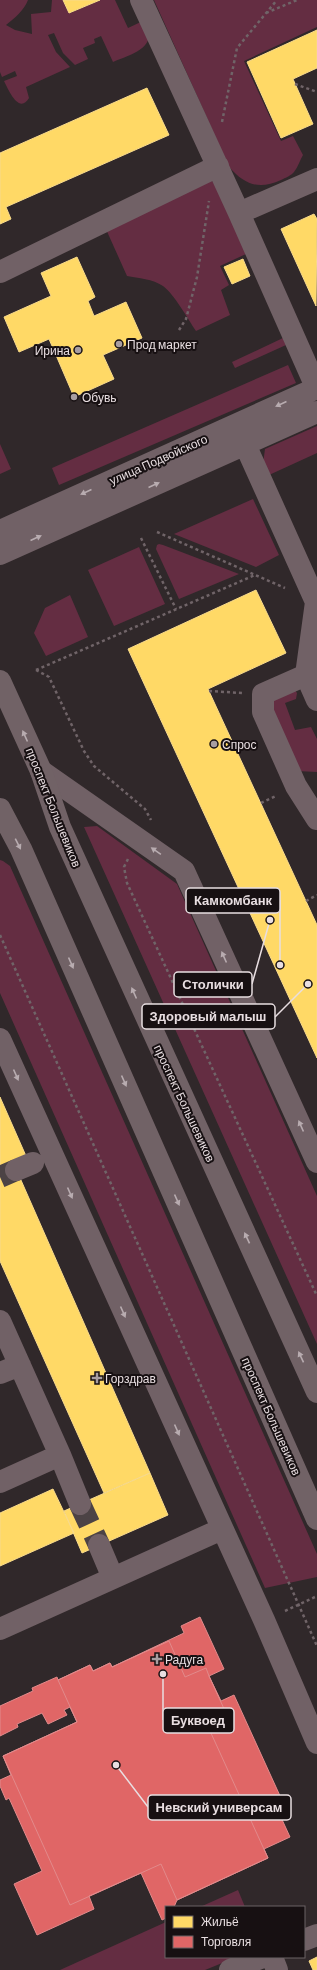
<svg xmlns="http://www.w3.org/2000/svg" width="317" height="1970" font-family="Barlow,sans-serif">
  <style>
    .green { fill: #642d42 }
    .homes { fill: #ffd966; stroke: #f8da8b }
    .shops { fill: #e06666; stroke: #e28a8b }
    .lines { fill: none; stroke-linecap: round; stroke-linejoin: round }
    .minor-tunnel { stroke: #4c4345; stroke-width: 22; stroke-dasharray: 22 11; stroke-linecap: butt }
    .path { stroke: #706468; stroke-width: 2.5; stroke-dasharray: 3 3; stroke-linecap: butt }
    .minor { stroke: #716166; stroke-width: 22 }
    .major { stroke: #716266; stroke-width: 22 }
    .oneway { fill: #b8acb0 }
    .poi-dot { fill: #a89ea1; stroke: #171012; stroke-width: 1.5 }
    .labels { text-anchor: middle; dominant-baseline: central; stroke-width: 4; stroke-linejoin: round; paint-order: stroke }
    .poi-label { font-size: 12px; fill: #e8dee1; stroke: #171012; text-anchor: start }
    .street-label { font-size: 12px; fill: #e8dee1; stroke: #171012 }
    .leader { fill: none; stroke: #e8dee1; stroke-width: 1.5 }
    .callout-dot { fill: #e8dee1; stroke: #171012; stroke-width: 1.5 }
    .callout { fill: #171012; stroke: #e8dee1; stroke-width: 1.5 }
    .callout-label { font-size: 13px; text-anchor: middle; font-weight: bold; fill: #e8dee1 }
  </style>
  <rect width="100%" height="100%" fill="#30282a"/>
  <path class="green" d="M0,0H28C24,10 15,18 6,25L15,30L32,34L31,14L51,12L52,0H63L70,13L100,0H115L128,28L145,20C146,25 149,32 149,36C148,51 124,57 113,62L101,36L94,39L95,43L83,48L88,59L75,65L63,53L54,33L48,35L56,52L70,67L26,87L29,98C19,115 8,89 4,81L17,76L15,71L2,77L0,72Z
    M154,0H317V27L244,61L281,141L293,136L303,155C300,160 298,167 294,172C292,175 285,178 281,180C259,190 245,185 229,167Z
    M204,180L212,181L219,189L246,254L220,266L229,285L221,290L230,315L196,331C188,319 174,294 163,286C153,279 138,278 127,276L105,227Z
    M283,338L286,345L235,368L232,362Z
    M288,365L296,383L59,485L52,468Z
    M317,426V453L269,475L263,464L265,449Z
    M0,444L11,469L0,474Z
    M253,499L279,555L256,567L174,534Z
    M159,544L163,545L239,574L179,599L156,549L157,545Z
    M139,547L165,604L114,626L88,570Z
    M70,595L88,637L46,656L34,633L45,608Z
    M293,688L297,693L296,699L285,703L295,730L311,727L317,739V772L297,771L277,727L271,701Z
    M97,826L177,884L317,1196V1344L84,827Z
    M0,860L3,861L10,866L317,1554V1577L265,1588L0,993Z
    M238,1890L245,1907H200Z
    M166,1922V1957H237L205,1970H60Z"/>
  <path class="homes" d="M63,0H100L69,13Z
    M317,30V68L293,79L313,124L281,138L247,62Z
    M147,88L169,135L6,207L11,219L0,224V153Z
    M314,214L317,219L316,306L281,229Z
    M77,257L95,297L88,301L94,316L126,302L142,338L103,355L114,379L74,397L49,339L19,352L4,317L51,296L41,273Z
    M243,259L250,276L232,284L224,267Z
    M256,590L286,653L208,689L317,925V1058L128,649Z
    M0,1097L26,1156L13,1162L150,1473L104,1493L0,1261Z
    M150,1473L168,1515L82,1553L64,1511Z
    M53,1489L74,1533L0,1566V1513Z
    M317,1957V1970H313L309,1961Z"/>
  <path class="shops" d="M200,1617L224,1669L209,1676L221,1701L234,1695L286,1809L279,1813L290,1837L264,1849L268,1858L177,1900L174,1907H166V1918L162,1920L141,1873L89,1896L94,1909L37,1935L14,1884L42,1871L9,1798L6,1800L0,1786V1780L11,1775L3,1756L77,1722L70,1707L64,1710L67,1715L48,1724L42,1713L17,1724L18,1727L0,1736V1706L33,1691L32,1688L57,1677L58,1680L90,1665L93,1671L110,1663L112,1667L184,1633L181,1626Z
    M169,1641L185,1677L206,1668L209,1676L225,1711L205,1720L268,1858L177,1900L161,1864L70,1905L3,1756L77,1722L58,1680L90,1665L93,1671L110,1663L112,1667Z"/>
  <g class="lines">
    <path class="minor-tunnel" d="M0,1177L16,1170
      M80,1504L99,1545"/>
    <path class="path" d="M266,13L297,0
      M295,84L317,92
      M222,122L237,48L277,0
      M179,330L186,319L197,277L209,201
      M157,532L285,588
      M141,538L176,609
      M36,670L49,677L84,751L94,766L145,809L151,820
      M36,670L255,575
      M209,691L242,693
      M261,803L276,796
      M128,859L124,867L127,883L317,1296
      M306,901L317,895
      M0,935L317,1646
      M285,1611L317,1596"/>
    <path class="minor" d="M141,0L239,213L317,389
      M239,213L317,179
      M0,272L218,166
      M239,431L316,602L306,675L317,700
      M0,531L317,388
      M0,554L317,412
      M306,675L263,694V712L296,786L317,819
      M41,771L184,871L317,1162
      M0,1039L264,1620L317,1743
      M16,1170L33,1163
      M0,1321L60,1455L0,1482
      M0,1373L20,1365
      M60,1455L80,1504
      M99,1545L113,1578
      M0,1629L222,1529
      M304,1940L317,1935
      M272,1957L277,1970
      M230,1970L263,1957"/>
    <path class="major" d="M0,681L41,771L60,827L317,1392
      M0,809L21,849L317,1519"/>
  </g>
  <defs><path id="oneway-solid" d="M-6-.8H1V-3.2L6.5 0L1 3.2V.8H-6Z"/></defs>
  <g class="oneway">
    <use href="#oneway-solid" transform="translate(281 404) rotate(156)"/>
    <use href="#oneway-solid" transform="translate(154 485) rotate(-24)"/>
    <use href="#oneway-solid" transform="translate(86 492) rotate(156)"/>
    <use href="#oneway-solid" transform="translate(36 538) rotate(-24)"/>
    <use href="#oneway-solid" transform="translate(25 736) rotate(-114)"/>
    <use href="#oneway-solid" transform="translate(18 844) rotate(63)"/>
    <use href="#oneway-solid" transform="translate(156 851) rotate(-145)"/>
    <use href="#oneway-solid" transform="translate(224 957) rotate(-114)"/>
    <use href="#oneway-solid" transform="translate(71 963) rotate(66)"/>
    <use href="#oneway-solid" transform="translate(134 993) rotate(-114)"/>
    <use href="#oneway-solid" transform="translate(16 1075) rotate(66)"/>
    <use href="#oneway-solid" transform="translate(124 1081) rotate(66)"/>
    <use href="#oneway-solid" transform="translate(301 1126) rotate(-114)"/>
    <use href="#oneway-solid" transform="translate(70 1193) rotate(66)"/>
    <use href="#oneway-solid" transform="translate(177 1200) rotate(66)"/>
    <use href="#oneway-solid" transform="translate(247 1238) rotate(-115)"/>
    <use href="#oneway-solid" transform="translate(123 1312) rotate(66)"/>
    <use href="#oneway-solid" transform="translate(301 1357) rotate(-115)"/>
    <use href="#oneway-solid" transform="translate(177 1430) rotate(66)"/>
  </g>
  <g class="poi-dot">
    <circle cx="119" cy="344" r="4"/>
    <circle cx="78" cy="350" r="4"/>
    <circle cx="74" cy="397" r="4"/>
    <circle cx="214" cy="744" r="4"/>
    <path d="M95 1372h4v4h4v4h-4v4h-4v-4h-4v-4h4z"/>
    <path d="M155 1653h4v4h4v4h-4v4h-4v-4h-4v-4h4z"/>
  </g>
  <g class="labels">
    <g class="poi-label">
      <text x="127" y="344">Прод маркет</text>
      <text x="70" y="350" text-anchor="end">Ирина</text>
      <text x="82" y="397">Обувь</text>
      <text x="222" y="744">Спрос</text>
      <text x="105" y="1378">Горздрав</text>
      <text x="165" y="1659">Радуга</text>
    </g>
    <g class="street-label">
      <text transform="translate(158 459) rotate(-24)">улица Подвойского</text>
      <text transform="translate(54 807) rotate(68)">проспект Большевиков</text>
      <text transform="translate(185 1103) rotate(65)">проспект Большевиков</text>
      <text transform="translate(272 1416) rotate(66)">проспект Большевиков</text>
    </g>
  </g>
  <path class="leader" d="M280 965L280 900M270 920L252 984M308 984L275 1017M163 1674L163 1720M116 1765L148 1807"/>
  <g class="callout-dot">
    <circle cx="280" cy="965" r="4"/>
    <circle cx="270" cy="920" r="4"/>
    <circle cx="308" cy="984" r="4"/>
    <circle cx="163" cy="1674" r="4"/>
    <circle cx="116" cy="1765" r="4"/>
  </g>
  <g class="callout">
    <rect x="186" y="888" width="94" height="25" rx="4"/>
    <rect x="174" y="972" width="78" height="25" rx="4"/>
    <rect x="142" y="1004" width="133" height="25" rx="4"/>
    <rect x="163" y="1708" width="71" height="25" rx="4"/>
    <rect x="148" y="1795" width="143" height="25" rx="4"/>
  </g>
  <g class="callout-label">
    <text x="233" y="905">Камкомбанк</text>
    <text x="213" y="989">Столички</text>
    <text x="208" y="1021">Здоровый малыш</text>
    <text x="198" y="1725">Буквоед</text>
    <text x="219" y="1812">Невский универсам</text>
  </g>
  <rect x="165" y="1906" width="140" height="52" fill="#171012" stroke="#6b6265"/>
  <rect x="173" y="1916" width="20" height="12" fill="#ffd966" stroke="#6b6265"/>
  <text x="201" y="1926" font-size="12" fill="#e8dee1">Жильё</text>
  <rect x="173" y="1936" width="20" height="12" fill="#e06666" stroke="#6b6265"/>
  <text x="201" y="1946" font-size="12" fill="#e8dee1">Торговля</text>
</svg>
